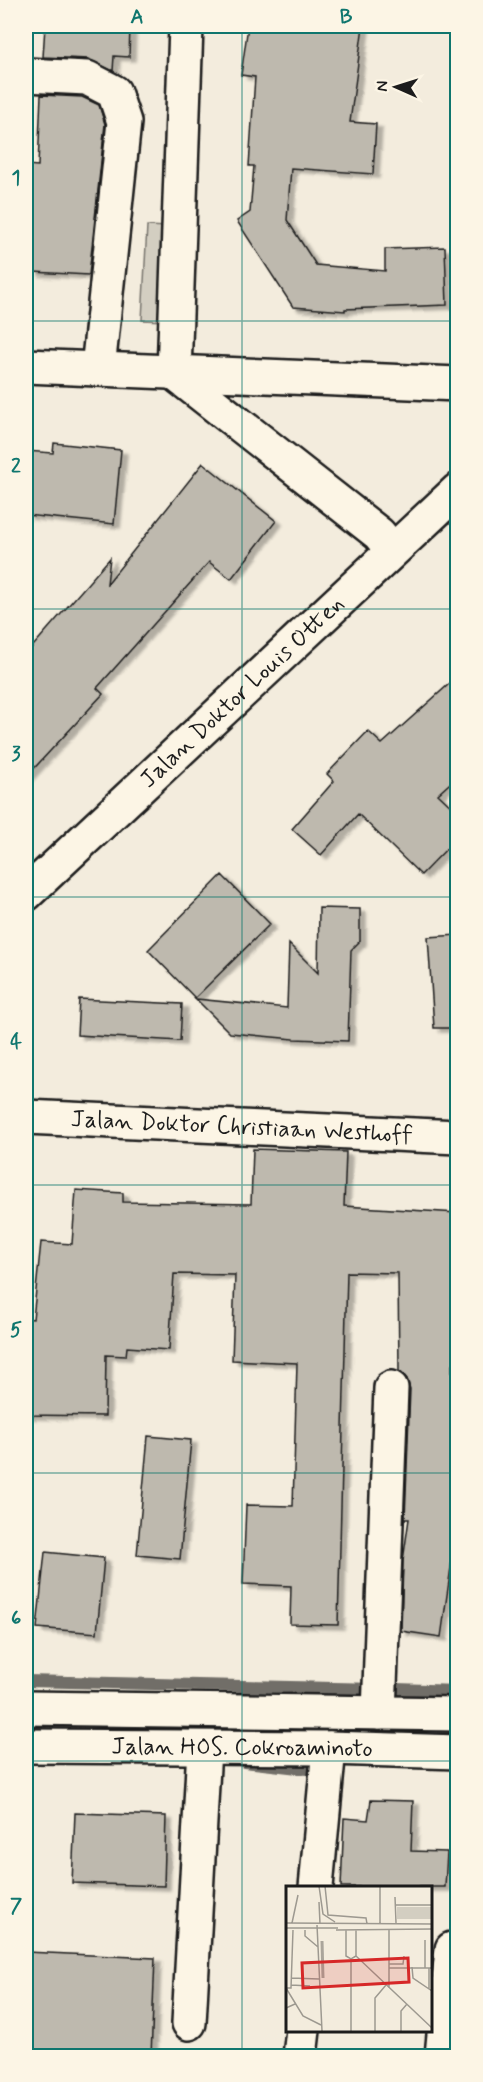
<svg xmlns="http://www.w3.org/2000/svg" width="483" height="2082" font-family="Mynerve,sans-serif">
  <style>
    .green { fill: #d3cec1; stroke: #78756e; stroke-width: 1.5 }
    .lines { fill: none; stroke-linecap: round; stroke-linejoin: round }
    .stream { stroke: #716e68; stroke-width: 12 }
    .building { fill: #beb9ae; stroke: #1c1c1c; stroke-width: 1.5; filter: url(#shadow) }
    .minor-casing { stroke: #1c1c1c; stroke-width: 38 }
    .major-casing { stroke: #1c1c1c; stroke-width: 38 }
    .highway-casing { stroke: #1c1c1c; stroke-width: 38 }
    .minor { stroke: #fcf5e5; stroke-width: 33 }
    .major { stroke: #fcf5e5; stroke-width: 33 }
    .highway { stroke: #fcf5e5; stroke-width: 33 }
    .grid { fill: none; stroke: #0f766e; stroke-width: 1.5; stroke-opacity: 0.55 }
    .labels { text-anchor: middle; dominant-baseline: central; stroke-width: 4.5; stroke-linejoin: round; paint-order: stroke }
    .street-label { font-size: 24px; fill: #1c1c1c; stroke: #fcf5e5 }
    .inset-river { fill: none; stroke: #aaa59b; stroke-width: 3 }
    .inset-road { fill: none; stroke: #9d9990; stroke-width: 1.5 }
    .view { fill: #d62828; fill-opacity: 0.15; stroke: #d62828; stroke-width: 3 }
    .inset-edge { fill: none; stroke: #1c1c1c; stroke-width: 3 }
    .neatline { fill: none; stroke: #0f766e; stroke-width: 2 }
    .grid-label { font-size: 20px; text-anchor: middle; font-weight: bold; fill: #0f766e }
  </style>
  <defs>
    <filter id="shadow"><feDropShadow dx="6" dy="4" stdDeviation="1.5" flood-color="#0004"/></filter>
  </defs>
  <rect width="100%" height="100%" fill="#f3ecdd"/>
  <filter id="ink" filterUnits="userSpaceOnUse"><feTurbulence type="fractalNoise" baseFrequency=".0167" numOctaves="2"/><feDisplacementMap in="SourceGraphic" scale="12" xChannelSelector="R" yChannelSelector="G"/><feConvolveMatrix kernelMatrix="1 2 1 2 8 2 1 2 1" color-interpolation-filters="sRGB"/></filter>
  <g filter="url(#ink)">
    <path class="green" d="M147,226L168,227L165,321L142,320Z"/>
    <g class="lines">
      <path class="stream" d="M26,1681L378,1689
        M396,1689L458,1691
        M244,1762L316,1770"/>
    </g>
    <path class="building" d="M45,26H130L129,57L114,56L113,71L88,59L43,57Z
      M248,26H363L350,122L376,124L373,174L291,168L287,220L316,265L385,271V249L445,247L447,305L345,309V311L293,307L237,221L250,212L254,166H249L255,77L241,75Z
      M41,95L82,97L99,105L105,124L89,275L33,272V257L26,256V165L38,166Z
      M54,443L121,450L114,524L26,515V451L53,453Z
      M203,463L276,521L231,579L209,562L97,688L103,694L26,777V654L110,558L107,584Z
      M458,676V776L438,794L458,813V837L421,875L358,814L321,855L292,829L334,781L327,774L368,731L382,744Z
      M222,875L270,924L195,998L148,950Z
      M319,908L360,909V941L351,950L348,1041L294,1039L230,1033L196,999L287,1008L289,944L318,973Z
      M458,935V1028H434L428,937Z
      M79,999L182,1004L180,1041L77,1035Z
      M253,1149L346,1152L344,1206L458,1213V1299L455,1365H452L453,1553L441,1637L401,1631L403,1561L409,1519H405L410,1389L407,1379L399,1371L398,1273L347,1272L338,1625L290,1624L291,1586L243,1584L246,1505L293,1506L297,1363L232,1360L235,1275L174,1274L169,1350L127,1347L126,1356L106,1355L105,1416L26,1415L27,1349H26V1318L33,1319L41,1242L72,1244L76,1190L123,1193V1202L251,1204Z
      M148,1436L191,1440L180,1559L137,1555Z
      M45,1552L104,1558L97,1633L37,1628Z
      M371,1800L413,1801L411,1851L447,1852L445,1887H341L344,1818L368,1820Z
      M75,1813L166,1816L164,1886L72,1883Z
      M26,1952L155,1958L151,2056H26Z"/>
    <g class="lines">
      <defs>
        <g id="minor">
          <path d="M26,75L87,78L114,92L124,122L98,369"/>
          <path d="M26,366L458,384"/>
          <path d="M174,373L186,26"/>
          <path d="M174,373L379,534L392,550"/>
          <path id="s1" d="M26,1117L458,1137"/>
          <path d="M379,1713L391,1388"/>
          <path d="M316,1887L329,1748"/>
          <path d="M189,2023L204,1748"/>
          <path d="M300,2056L303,2030"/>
          <path d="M442,2056L452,1949"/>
        </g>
        <g id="major">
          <path id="s2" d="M26,894L458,490"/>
        </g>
        <g id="highway">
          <path d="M26,1708L458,1714"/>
          <path id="s3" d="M26,1746L329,1748L458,1752"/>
        </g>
      </defs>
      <use href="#minor" class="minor-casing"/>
      <use href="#major" class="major-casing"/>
      <use href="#highway" class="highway-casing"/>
      <use href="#minor" class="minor"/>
      <use href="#major" class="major"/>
      <use href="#highway" class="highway"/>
    </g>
  </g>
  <path class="grid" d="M242,26V2056M26,321H458M26,609H458M26,897H458M26,1185H458M26,1473H458M26,1761H458"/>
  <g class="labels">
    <g class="street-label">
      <text stroke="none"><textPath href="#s2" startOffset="296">Jalan Doktor Louis Otten</textPath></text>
      <text stroke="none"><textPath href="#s1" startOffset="216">Jalan Doktor Christiaan Westhoff</textPath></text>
      <text stroke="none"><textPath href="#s3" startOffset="216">Jalan HOS. Cokroaminoto</textPath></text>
    </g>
  </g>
  <g transform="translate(286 1886)">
    <rect width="146" height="146" fill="#f3ecdd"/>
    <path d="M111,21H145V33H111Z" fill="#d3cec1"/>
    <path class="inset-river" d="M36,55L37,92"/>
    <path class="inset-road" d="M33,0L37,28L49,36M39,0L42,29L80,32L81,38M109,11L110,37M33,16L34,38M109,19H146M0,37L146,38M6,37L12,9M94,37V0M31,39L36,145M0,42H52M19,44V50L32,61M50,44L146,43M60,44V70L65,73L70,70M70,44V70L146,142M103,44V102M139,54V82M65,73V145M103,78H117L118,70M126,81L127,92L146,105M103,82H146M143,82V103M5,92L33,93M5,99L24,100M0,102H5L7,44M0,102L17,130L35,139M0,140V122L9,118M89,145V112L100,99M115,145V125L121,118"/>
    <path class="view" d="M122,72L123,96L17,102L16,77Z"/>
    <rect width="146" height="146" class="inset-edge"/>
  </g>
  <rect width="483" height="2082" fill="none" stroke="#fcf5e5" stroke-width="66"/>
  <g transform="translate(396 87) rotate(273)" stroke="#fcf5e5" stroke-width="4.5" paint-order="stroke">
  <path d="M0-4.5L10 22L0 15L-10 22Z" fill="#1c1c1c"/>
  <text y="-9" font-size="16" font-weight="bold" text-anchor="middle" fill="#1c1c1c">N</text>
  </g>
  <rect x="33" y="33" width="417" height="2016" class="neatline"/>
  <g class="grid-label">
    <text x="137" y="23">A</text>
    <text x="346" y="23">B</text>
    <text x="16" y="184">1</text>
    <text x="16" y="472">2</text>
    <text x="16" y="760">3</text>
    <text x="16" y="1048">4</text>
    <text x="16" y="1336">5</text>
    <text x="16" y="1624">6</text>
    <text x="16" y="1912">7</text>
  </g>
</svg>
